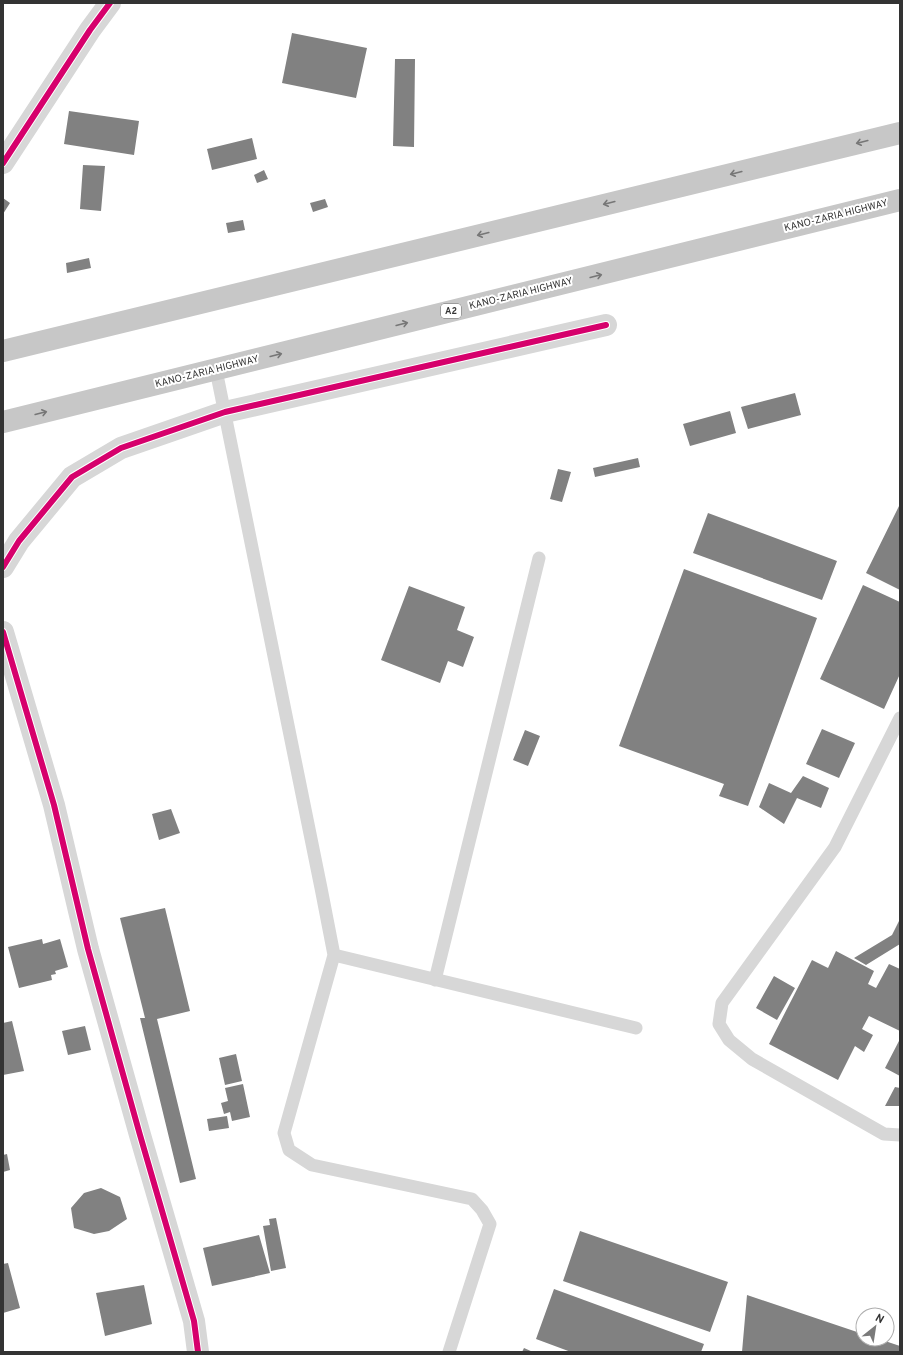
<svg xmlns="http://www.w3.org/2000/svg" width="903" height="1355" font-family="Overpass,sans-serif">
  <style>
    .building { fill: #818181 }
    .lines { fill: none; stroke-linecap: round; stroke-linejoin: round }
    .service { stroke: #d7d7d7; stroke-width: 13 }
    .minor { stroke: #d7d7d7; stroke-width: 22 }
    .trunk { stroke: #c7c7c7; stroke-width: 22 }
    .cycleway-casing { stroke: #fff; stroke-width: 8 }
    .cycleway { stroke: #d6006c; stroke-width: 6 }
    .oneway { stroke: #767676 }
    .labels { text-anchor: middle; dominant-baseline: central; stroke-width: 4; stroke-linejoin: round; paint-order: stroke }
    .shield { fill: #fff; stroke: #707070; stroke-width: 1 }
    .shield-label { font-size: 9px; font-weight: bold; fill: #333 }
    .street-label { font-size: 10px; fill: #333; stroke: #fff }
  </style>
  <rect width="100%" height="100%" fill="#fff"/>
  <path class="building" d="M292,33L367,48L356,98L282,83Z
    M395,59H415L414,147L393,146Z
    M69,111L139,121L134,155L64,144Z
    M252,138L257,159L212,170L207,149Z
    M83,165L105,166L101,211L80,209Z
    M264,170L268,179L257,183L254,175Z
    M3,198L10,203L3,214Z
    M325,199L328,207L313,212L310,203Z
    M243,220L245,230L228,233L226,223Z
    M89,258L91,268L67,273L66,263Z
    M795,393L801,415L748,429L741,407Z
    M730,411L736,433L690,446L683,424Z
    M638,458L640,467L595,477L593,468Z
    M558,469L571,472L562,502L550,499Z
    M900,504V590L866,573Z
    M708,513L837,561L822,600L693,553Z
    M684,569L817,618L748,806L719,796L724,784L619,746Z
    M863,585L900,602V674L884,709L820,679Z
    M409,586L465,607L457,630L474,637L463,667L448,661L440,683L381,660Z
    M822,729L855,743L839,778L806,764Z
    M525,730L540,736L528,766L513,760Z
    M803,776L829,788L821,808L797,798L784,824L759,807L769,783L791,793Z
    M171,809L180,833L159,840L152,814Z
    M165,908L190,1011L157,1019L196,1179L180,1183L140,1018H145L120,918Z
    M900,919V944L866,965L854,958L892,935Z
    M42,939L43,944L60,939L68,967L55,971L56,974L51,975L52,980L19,988L8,947Z
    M836,951L874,971L868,984L876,988L889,964L900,969V1031L869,1016L862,1029L873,1035L864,1052L855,1046L838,1080L769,1044L812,960L828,968Z
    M774,976L795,988L777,1020L756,1008Z
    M12,1021L24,1071L3,1075V1023Z
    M85,1026L91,1050L68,1055L62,1031Z
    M900,1039V1076L885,1068Z
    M236,1054L242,1081L225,1085L219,1058Z
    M243,1084L250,1117L232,1121L230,1112L224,1114L221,1103L228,1101L225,1088Z
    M895,1087L900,1088V1106H885Z
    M227,1116L229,1128L209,1131L207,1119Z
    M7,1154L10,1170L3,1172V1155Z
    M101,1188L120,1197L127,1219L109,1231L94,1234L74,1228L71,1208L84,1193Z
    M276,1218L286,1268L271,1271L263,1226L270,1225L269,1219Z
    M580,1231L728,1282L710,1332L563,1281Z
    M259,1235L270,1273L212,1286L203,1248Z
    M8,1263L20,1308L3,1313V1264Z
    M144,1285L152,1324L105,1336L96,1293Z
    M554,1289L704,1344L701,1352H571L536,1339Z
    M747,1295L863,1334V1339H879L900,1346V1351L899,1352H742Z
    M524,1348L533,1352H522Z"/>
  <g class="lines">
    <path class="service" d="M216,370L321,888L334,955L284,1133L289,1150L312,1165L472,1199L482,1210L490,1224L449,1352
      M900,718L835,847L722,1003L719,1024L729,1040L752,1059L884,1134L900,1135
      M334,955L636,1028
      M435,980L539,558"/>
    <path class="minor" d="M3,163L90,30L110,3
      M3,567L19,541L72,477L121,448L225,412L606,325
      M3,632L54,805L88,949L140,1135L194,1321L198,1352"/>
    <path class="trunk" d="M3,351L900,133
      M3,422L900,200"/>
    <defs>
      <path id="cycleway" d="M3,163L90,30L110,3
        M3,567L19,541L72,477L121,448L225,412L606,325
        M3,632L54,805L88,949L140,1135L194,1321L198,1352"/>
    </defs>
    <use href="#cycleway" class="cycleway-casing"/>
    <use href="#cycleway" class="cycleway"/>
  </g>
  <defs><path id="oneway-shaft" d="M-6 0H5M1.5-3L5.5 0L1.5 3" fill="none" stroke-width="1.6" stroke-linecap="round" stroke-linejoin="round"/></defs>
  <g class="oneway">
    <use href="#oneway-shaft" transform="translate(862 142) rotate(166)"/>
    <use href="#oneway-shaft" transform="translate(736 173) rotate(166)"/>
    <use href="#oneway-shaft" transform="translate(609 203) rotate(166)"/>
    <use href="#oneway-shaft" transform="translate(483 234) rotate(166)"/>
    <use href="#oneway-shaft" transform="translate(596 276) rotate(-14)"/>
    <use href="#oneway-shaft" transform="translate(402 324) rotate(-14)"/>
    <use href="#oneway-shaft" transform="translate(276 355) rotate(-14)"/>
    <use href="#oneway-shaft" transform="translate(41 413) rotate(-14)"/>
  </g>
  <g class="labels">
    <rect class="shield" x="441" y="304" width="20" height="14" rx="3"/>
    <g class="shield-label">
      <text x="451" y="311">A2</text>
    </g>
    <g class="street-label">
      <text transform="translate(836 216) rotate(-14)">KANO-ZARIA HIGHWAY</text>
      <text transform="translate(521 294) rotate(-14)">KANO-ZARIA HIGHWAY</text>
      <text transform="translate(207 372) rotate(-14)">KANO-ZARIA HIGHWAY</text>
    </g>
  </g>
  <rect width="903" height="1355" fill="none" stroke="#333333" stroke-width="8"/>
  <g transform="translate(875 1327) rotate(30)"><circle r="19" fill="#ffffff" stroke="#adadad"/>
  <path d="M0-3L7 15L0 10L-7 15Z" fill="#7a7a7a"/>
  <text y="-6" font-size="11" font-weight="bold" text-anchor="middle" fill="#333333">N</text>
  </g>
</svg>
